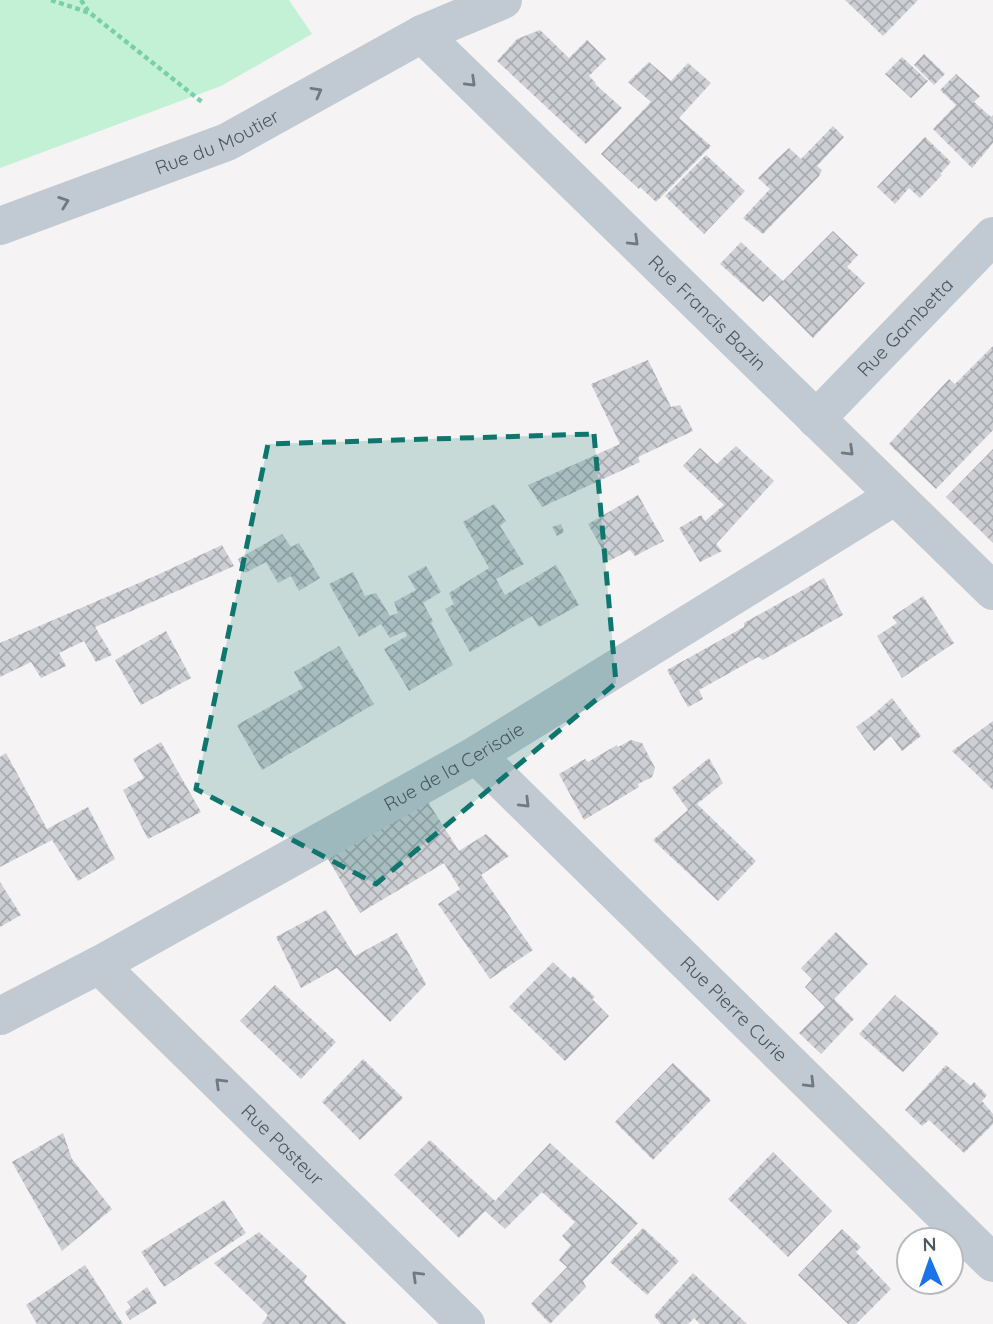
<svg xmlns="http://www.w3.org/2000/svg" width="993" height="1324" font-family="Quicksand,sans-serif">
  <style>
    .garden { fill: #c3f1d5 }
    .building { fill: url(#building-cross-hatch) }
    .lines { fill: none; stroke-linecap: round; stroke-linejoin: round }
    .path { stroke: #7ad0a6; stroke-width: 4.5; stroke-dasharray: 5 3.5; stroke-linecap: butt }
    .street { stroke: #c1cad2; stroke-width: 38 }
    .oneway { stroke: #6e7983 }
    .marked { fill: #0f766e; fill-opacity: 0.2; stroke: #0f766e; stroke-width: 5; stroke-dasharray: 14 9; stroke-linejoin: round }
    .labels { text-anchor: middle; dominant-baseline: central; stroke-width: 5; stroke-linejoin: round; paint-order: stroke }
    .street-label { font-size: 19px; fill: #4a5661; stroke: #fff }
  </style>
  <defs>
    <pattern id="building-cross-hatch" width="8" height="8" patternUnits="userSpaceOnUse" patternTransform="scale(1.75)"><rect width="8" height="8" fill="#cdcfd5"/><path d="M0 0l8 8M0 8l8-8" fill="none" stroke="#a8abb0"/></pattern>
  </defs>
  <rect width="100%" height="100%" fill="#f5f3f3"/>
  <path class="garden" d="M0,0H289L312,34L221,86L0,168Z"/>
  <path class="building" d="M845,0H918L883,36Z
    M540,30L569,58L587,40L606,59L589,76L596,83L595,84L622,108L586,144L497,61L517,39Z
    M924,54L945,74L934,85L914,65Z
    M902,57L928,81L911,98L885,74Z
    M649,62L671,81L688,63L711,83L679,118L711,146L656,202L640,187L639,189L601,154L651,102L628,82Z
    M956,74L980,96L974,102L991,117L993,115V143L972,168L933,129L956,105L940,90Z
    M833,126L844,137L817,166L822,170L819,175H820L763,234L743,218L770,189L758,178L777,159L789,148L801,159Z
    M925,137L951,162L940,174L942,175L920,198L909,188L895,204L877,187Z
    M706,155L745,191L704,234L665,196Z
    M833,231L858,255L847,267L865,283L813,338L770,295L763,302L720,264L741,242L783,281Z
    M993,346V430L936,489L889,444L949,379L955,384Z
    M648,360L671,407L680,405L693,431L638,457L640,462L542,507L528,485L620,444L591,384Z
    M736,446L774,481L716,544L722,551L700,562L679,528L701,515L705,521L724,505L683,466L700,448L717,464Z
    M993,449V543L946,497Z
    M638,495L664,541L635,556L630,550L609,561L588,524Z
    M494,504L506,521L500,526L524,564L496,579L505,595L556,565L579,605L539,627L532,616L470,652L445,609L454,604L449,593L489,568L463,522Z
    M561,524L564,532L557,536L552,527Z
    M282,534L291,547L299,543L320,578L299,591L291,576L278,583L266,562L245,573L238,559Z
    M222,545L234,566L95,627L112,655L96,662L84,641L59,653L66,666L41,678L31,662L0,677V643L155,576Z
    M426,566L441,592L423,603L433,621L431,623L453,665L409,691L384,649L407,636L405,631L390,638L381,624L359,637L329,584L353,572L365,596L376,593L390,616L398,613L394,602L416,590L408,576Z
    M824,578L843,615L763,660L758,657L699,690L703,699L688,707L667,670L744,627V623Z
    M923,596L954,643L902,678L877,636L897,623L892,617Z
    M166,631L191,678L141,705L115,660Z
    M339,646L374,704L262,770L237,725L303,688L294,672Z
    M892,698L921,736L902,751L891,736L874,751L856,727L874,714Z
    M993,721V790L952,751Z
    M631,740L642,743L655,768L652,777L638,784L639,787L584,820L559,774L585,759L588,762L617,745L618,747Z
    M161,742L201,812L148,839L123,790L144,778L133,759Z
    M6,753L47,829L88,807L115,859L78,881L52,840L0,867V757Z
    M709,758L723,783L697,804L756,861L718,901L653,840L688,810L672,788Z
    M428,802L459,851L486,834L509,856L481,875L533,950L490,979L438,904L460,889L444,863L360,913L328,859Z
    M0,882L21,915L0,927Z
    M326,910L355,956L397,933L426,984L390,1022L337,968L301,988L276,937Z
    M836,932L868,964L834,999L854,1019L821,1054L799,1033L825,1007L805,987L812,979L801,968Z
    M553,962L571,979L573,976L595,997L592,999L609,1016L565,1061L509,1007Z
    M275,985L336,1042L301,1079L240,1021Z
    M895,995L939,1033L903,1072L859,1034Z
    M363,1059L403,1098L360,1140L322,1102Z
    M673,1063L711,1100L653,1160L615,1122Z
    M946,1065L971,1086L974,1082L987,1095L982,1101L993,1114V1124L964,1153L929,1120L922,1126L905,1110Z
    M63,1133L72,1159L112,1209L62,1251L12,1162Z
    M430,1140L495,1201L550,1143L638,1223L583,1281L586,1287L550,1324L531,1304L567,1267L559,1260L571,1245L562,1236L575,1222L542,1192L505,1229L485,1211L459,1238L394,1175Z
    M773,1152L832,1211L788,1257L728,1199Z
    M224,1200L246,1233L164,1287L141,1252Z
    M643,1228L679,1261L647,1295L610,1262Z
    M842,1229L861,1247L856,1252L891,1289L856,1324H848L798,1275Z
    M259,1232L307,1276L304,1282L347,1324H262L268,1315L214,1263Z
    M85,1265L123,1324H37L26,1305Z
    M693,1273L747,1324H700L694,1318L688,1324H661L654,1316Z
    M147,1287L157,1303L130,1320L125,1312L131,1307L127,1302Z"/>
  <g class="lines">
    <path class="path" d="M51,0L90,13L202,102
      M81,0L88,11"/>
    <g class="street">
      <path id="s1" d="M422,34L993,591"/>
      <path id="s2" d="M0,226L227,142L422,34L503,0"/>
      <path id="s3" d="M816,419L993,236"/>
      <path id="s4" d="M476,755L993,1263"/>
      <path id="s5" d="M99,965L466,1324"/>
      <path id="s6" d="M0,1016L99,965L476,755L895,496"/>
    </g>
  </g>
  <defs><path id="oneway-chevron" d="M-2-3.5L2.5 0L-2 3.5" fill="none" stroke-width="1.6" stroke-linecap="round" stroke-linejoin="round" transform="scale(1.75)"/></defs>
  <g class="oneway">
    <use href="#oneway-chevron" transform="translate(471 82) rotate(44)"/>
    <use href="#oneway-chevron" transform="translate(317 92) rotate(-29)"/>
    <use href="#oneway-chevron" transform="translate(64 202) rotate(-20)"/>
    <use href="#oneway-chevron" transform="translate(634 241) rotate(44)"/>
    <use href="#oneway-chevron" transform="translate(849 451) rotate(44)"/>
    <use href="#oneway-chevron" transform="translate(525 803) rotate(45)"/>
    <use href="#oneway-chevron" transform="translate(220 1083) rotate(-136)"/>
    <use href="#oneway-chevron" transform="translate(810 1083) rotate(45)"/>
    <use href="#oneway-chevron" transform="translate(417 1276) rotate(-136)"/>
  </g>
  <path class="marked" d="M594,434L616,683L376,884L196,789L268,444Z"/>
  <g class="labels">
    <g class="street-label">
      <text stroke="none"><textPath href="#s2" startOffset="233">Rue du Moutier</textPath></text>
      <text stroke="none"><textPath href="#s1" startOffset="399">Rue Francis Bazin</textPath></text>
      <text stroke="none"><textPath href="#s3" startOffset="128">Rue Gambetta</textPath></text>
      <text stroke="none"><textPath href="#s6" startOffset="518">Rue de la Cerisaie</textPath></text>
      <text stroke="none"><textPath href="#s4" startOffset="362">Rue Pierre Curie</textPath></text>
      <text stroke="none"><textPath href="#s5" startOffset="257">Rue Pasteur</textPath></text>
    </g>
  </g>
  <g transform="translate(930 1261) rotate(358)"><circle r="33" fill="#ffffff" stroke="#b7bbc0" stroke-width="2"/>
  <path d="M0-5L12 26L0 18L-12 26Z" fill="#1a73e8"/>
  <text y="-10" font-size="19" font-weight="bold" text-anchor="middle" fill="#4a5661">N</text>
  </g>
</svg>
